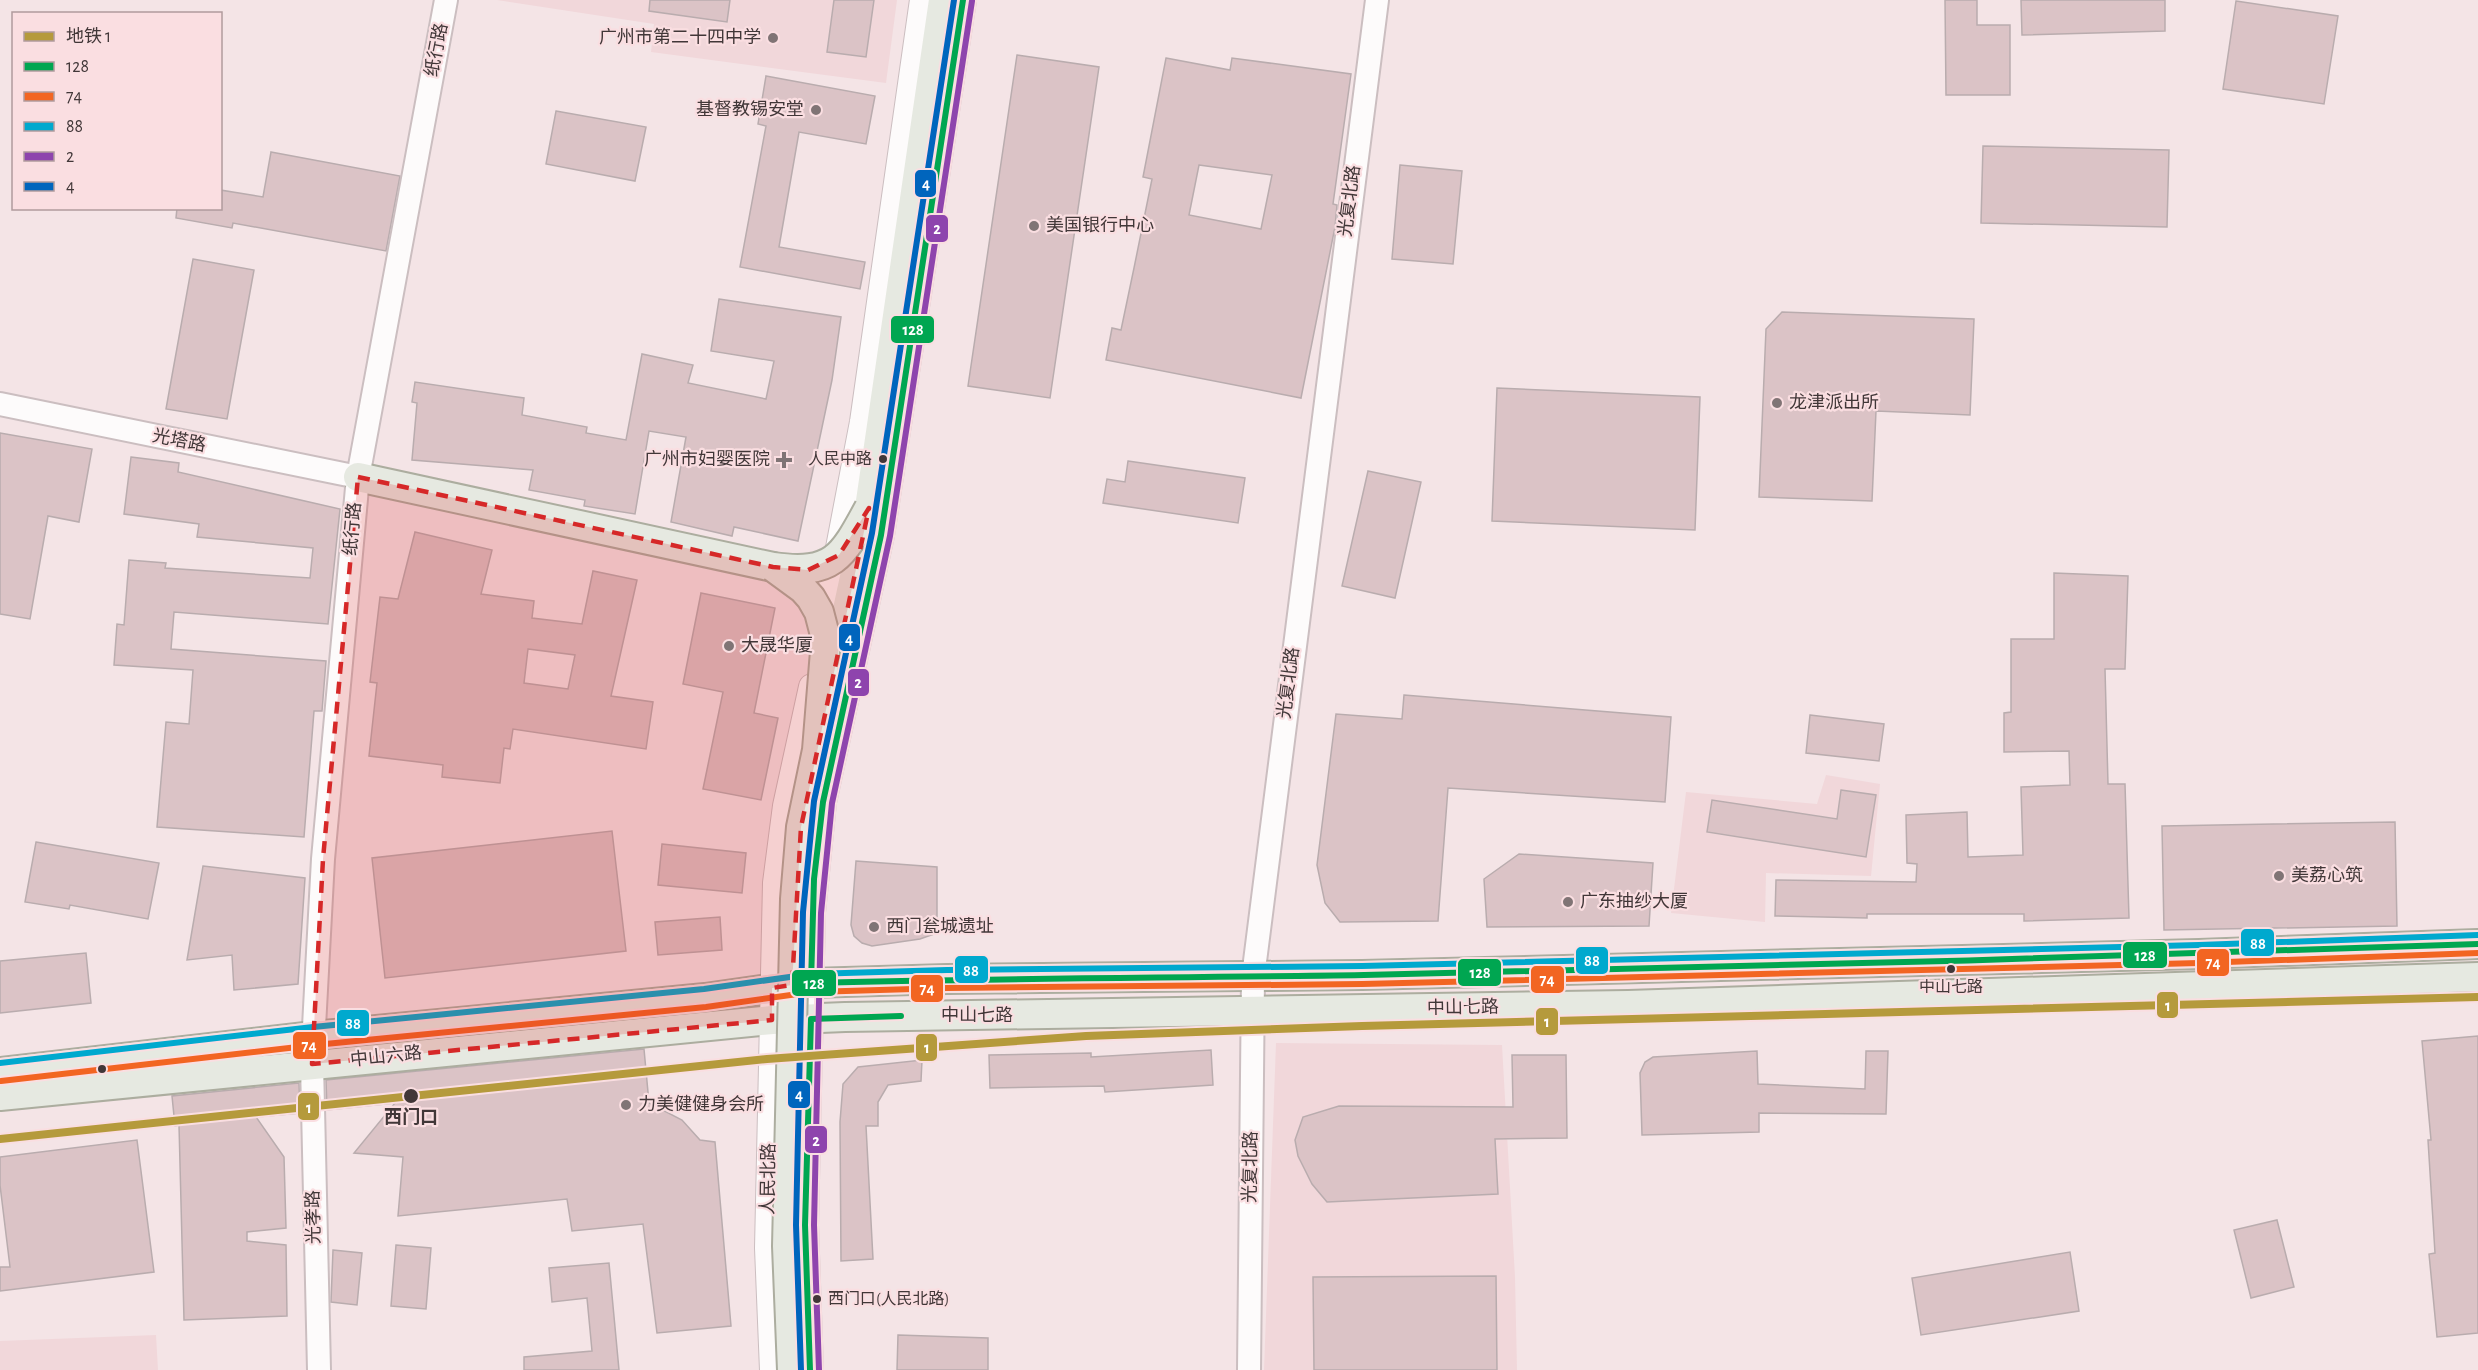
<svg xmlns="http://www.w3.org/2000/svg" width="2478" height="1370" font-family="'Alegreya Sans','Noto Sans SC',sans-serif">
  <style>
    .built { fill: #f1d7da }
    .building { fill: #dbc3c6; stroke: #b9acae; stroke-width: 1.5; fill-rule: evenodd }
    .lines { fill: none; stroke-linecap: round; stroke-linejoin: round }
    .tertiary-casing { stroke: #cbbec0; stroke-width: 26 }
    .secondary-casing { stroke: #cbbec0; stroke-width: 28 }
    .primary-casing { stroke: #acad9f; stroke-width: 32 }
    .tertiary { stroke: #fdfbfb; stroke-width: 22 }
    .secondary { stroke: #fdfbfb; stroke-width: 26 }
    .primary { stroke: #e6e9e1; stroke-width: 28 }
    .primary-bridge-casing { stroke: #acad9f; stroke-width: 32; stroke-linecap: butt }
    .primary-bridge { stroke: #e6e9e1; stroke-width: 28 }
    .bus-1-casing { stroke: #fadee1; stroke-width: 10 }
    .bus-2-casing { stroke: #fadee1; stroke-width: 10 }
    .bus-3-casing { stroke: #fadee1; stroke-width: 10 }
    .bus-4-casing { stroke: #fadee1; stroke-width: 10 }
    .bus-5-casing { stroke: #fadee1; stroke-width: 10 }
    .bus-1 { stroke: #00a651; stroke-width: 6 }
    .bus-2 { stroke: #f26522; stroke-width: 6 }
    .bus-3 { stroke: #00a9ce; stroke-width: 6 }
    .bus-4 { stroke: #8e44ad; stroke-width: 6 }
    .bus-5 { stroke: #0065bd; stroke-width: 6 }
    .metro-1-casing { stroke: #fadee1; stroke-width: 12 }
    .metro-1 { stroke: #b59a3c; stroke-width: 8 }
    .marked { fill: #d62828; fill-opacity: 0.2; stroke: #d62828; stroke-width: 4.5; stroke-dasharray: 12 8; stroke-linejoin: round }
    .poi-dot { fill: #807475; stroke: #fadee1; stroke-width: 2 }
    .bus-dot { fill: #413738; stroke: #fadee1; stroke-width: 2 }
    .labels { text-anchor: middle; dominant-baseline: central; stroke-width: 4.5; stroke-linejoin: round; paint-order: stroke }
    .bus-label { font-size: 16px; fill: #413738; stroke: #fadee1; text-anchor: end }
    .poi-label { font-size: 18px; fill: #413738; stroke: #fadee1; text-anchor: start }
    .street-label { font-size: 18px; fill: #413738; stroke: #fadee1 }
    .stop-label { font-size: 18px; font-weight: bold; fill: #413738; stroke: #fadee1 }
    .line-badge { stroke: #fadee1; stroke-width: 2 }
    .badge-label { font-size: 16px; text-anchor: middle; font-weight: bold; fill: #fff }
  </style>
  <rect width="100%" height="100%" fill="#f4e4e6"/>
  <path class="built" d="M497,0H897L886,83L651,52L654,24Z
    M1826,775L1880,784L1871,876L1766,873L1765,922L1671,913L1686,792L1817,804Z
    M1276,1043L1502,1045L1515,1277L1517,1370H1264Z
    M156,1335L158,1370H0V1341Z"/>
  <path class="building" d="M650,0H730L727,22L649,11Z
    M834,0H874L866,57L827,52Z
    M1945,0H1977V25H2010V95H1946Z
    M2021,0H2165V31L2022,35Z
    M2236,1L2338,16L2324,104L2223,89Z
    M1017,55L1099,67L1050,398L968,386Z
    M1166,58L1230,70L1232,58L1351,74L1333,204L1337,205L1335,227L1301,398L1106,360L1112,328L1121,330L1134,268L1152,179L1143,177ZM1199,165L1272,175L1261,229L1189,215Z
    M766,76L875,96L866,144L799,132L779,247L865,262L860,289L740,267L766,126L758,124Z
    M556,111L646,127L635,181L546,164Z
    M1983,146L2169,150L2167,227L1981,223Z
    M271,152L400,176L386,251L233,223L232,228L176,218L177,208H220V190L263,197Z
    M1400,165L1462,171L1453,264L1392,259Z
    M193,259L254,270L227,419L166,409Z
    M719,299L841,317L832,380L798,541L734,527L732,536L671,522L686,437L649,431L635,514L584,506L585,500L529,490L533,470L412,460L417,403L412,402L415,382L524,398L522,415L587,427L586,433L626,440L642,354L693,365L688,383L766,399L774,361L711,351Z
    M1782,312L1974,319L1970,415L1876,411L1872,501L1759,497L1766,329Z
    M1497,388L1700,397L1695,530L1492,521Z
    M0,433L92,449L79,522L48,516L30,619L0,614Z
    M131,457L179,463L178,472L340,509L328,624L174,612L171,649L326,661L322,711H314L304,837L157,827L166,722L189,724L193,670L114,665L117,624L124,625L129,560L166,563L165,568L310,578L313,548L197,537L199,524L124,514Z
    M1128,461L1245,478L1238,523L1103,503L1107,479L1125,482Z
    M1368,471L1421,482L1395,598L1342,586Z
    M415,532L492,550L481,594L534,601L532,618L582,624L593,571L637,580L611,696L653,702L646,749L513,729L510,749L504,748L500,783L442,777L443,765L369,756L377,683L370,682L380,597L398,599ZM528,649L575,655L568,689L524,683Z
    M2054,573L2128,576L2125,669H2105L2108,784H2125L2129,918L2024,921V914H1867V918L1775,916L1776,880L1916,882L1917,864L1907,863L1906,815L1967,812L1968,857L2023,855L2021,787L2070,785L2069,751L2004,752V713L2011,712V639H2054Z
    M701,593L775,608L754,713L778,718L761,800L703,789L723,692L683,684Z
    M1404,695L1671,717L1665,802L1448,788L1438,921L1340,922L1325,903L1317,865L1336,714L1402,719Z
    M1810,715L1884,724L1879,761L1806,753Z
    M1841,790L1876,795L1866,857L1707,832L1712,800L1837,819Z
    M2395,822L2397,926L2164,930L2162,826Z
    M612,831L626,951L385,978L372,858Z
    M36,842L159,863L148,919L70,905L69,909L25,902Z
    M662,844L746,853L742,893L658,885Z
    M1519,854L1653,863L1649,926L1487,927L1484,879Z
    M856,861L937,867V933L920,939L872,946L862,943L854,936L851,925Z
    M203,866L305,878L298,984L234,990L232,955L187,960Z
    M720,917L722,950L658,955L655,922Z
    M86,953L91,1003L0,1013V961Z
    M2478,1036V1333L2437,1337L2429,1254L2435,1253L2428,1140H2431L2422,1041Z
    M644,1049L649,1103L682,1120L700,1140L715,1142L731,1326L657,1333L643,1224L572,1231L567,1199L398,1216L403,1157L354,1153L395,1103L327,1110L326,1080Z
    M1211,1050L1213,1085L1105,1092L1104,1086L990,1088L989,1055L1091,1053V1057Z
    M1757,1051L1758,1084L1865,1089L1866,1051H1888L1886,1114L1759,1113V1132L1642,1135L1640,1073L1645,1062L1653,1057Z
    M1512,1055H1566L1567,1138L1495,1139L1498,1194L1327,1202L1312,1184L1298,1156L1295,1140L1303,1117L1339,1106L1513,1107Z
    M922,1060L921,1081L888,1085L878,1102V1126H866L873,1259L841,1261L840,1122L843,1084L858,1067Z
    M299,1083L300,1113L256,1117L284,1157L286,1228L247,1232V1241L286,1245L287,1316L184,1320L179,1125L175,1126L172,1096Z
    M137,1140L154,1272L0,1291V1267H10L0,1185V1157Z
    M2277,1220L2294,1287L2251,1298L2234,1230Z
    M396,1245L431,1248L426,1309L391,1306Z
    M333,1250L362,1253L357,1305L331,1302Z
    M2070,1252L2079,1311L1921,1335L1912,1278Z
    M609,1263L619,1370H524V1357L592,1351L587,1298L552,1302L549,1268Z
    M1496,1276L1497,1370H1314L1313,1277Z
    M898,1335L988,1338V1370H897Z"/>
  <g class="lines">
    <defs>
      <path id="tertiary" d="M0,404L358,477
        M319,1370L312,1064L323,859L358,477L446,0
        M1249,1370L1253,977L1377,0"/>
      <path id="secondary" d="M822,637L863,422L923,0
        M773,1370L768,1248L776,883L786,806L812,687
        M810,1370L805,1225L812,912L823,802L881,535L963,0"/>
      <path id="primary" d="M358,477L773,567
        M832,679L869,508L943,0
        M0,1072L314,1036L705,998L811,983L947,979L1362,975L2199,954L2478,944
        M0,1096L772,1020L845,1017L1628,1005L2478,977"/>
    </defs>
    <use href="#tertiary" class="tertiary-casing"/>
    <use href="#secondary" class="secondary-casing"/>
    <use href="#primary" class="primary-casing"/>
    <use href="#tertiary" class="tertiary"/>
    <use href="#secondary" class="secondary"/>
    <use href="#primary" class="primary"/>
    <defs>
      <path id="primary-bridge" d="M773,567L803,589L811,598L819,612L826,639L817,750L801,827L795,899L787,1246L792,1370
        M773,567C833,575 842,558 869,508"/>
    </defs>
    <use href="#primary-bridge" class="primary-bridge-casing"/>
    <use href="#primary-bridge" class="primary-bridge"/>
    <defs>
      <path id="bus-1" d="M963,0L881,535L823,802L814,879L811,983C995,978 1180,978 1364,975C1735,968 2107,957 2478,944
        M810,1370L805,1225L811,1019L901,1016"/>
      <path id="bus-2" d="M1,1081L315,1045L706,1007L812,992L947,988L1362,984L2199,963L2478,953"/>
      <path id="bus-3" d="M0,1063L313,1027L704,989L811,974L947,970L1362,966L2199,945L2478,935"/>
      <path id="bus-4" d="M819,1370L814,1225L821,913L832,803L890,536L972,1"/>
      <path id="bus-5" d="M801,1370L796,1225L803,912L814,801L872,533L954,0"/>
    </defs>
    <use href="#bus-1" class="bus-1-casing"/>
    <use href="#bus-2" class="bus-2-casing"/>
    <use href="#bus-3" class="bus-3-casing"/>
    <use href="#bus-4" class="bus-4-casing"/>
    <use href="#bus-5" class="bus-5-casing"/>
    <use href="#bus-1" class="bus-1"/>
    <use href="#bus-2" class="bus-2"/>
    <use href="#bus-3" class="bus-3"/>
    <use href="#bus-4" class="bus-4"/>
    <use href="#bus-5" class="bus-5"/>
    <defs>
      <path id="metro-1" d="M0,1139L767,1059L1086,1036L1362,1026L2478,997"/>
    </defs>
    <use href="#metro-1" class="metro-1-casing"/>
    <use href="#metro-1" class="metro-1"/>
  </g>
  <path class="marked" d="M358,477L773,567L808,570L839,555L869,508L801,827L792,985L772,988V1020L312,1064L323,859Z"/>
  <g class="poi-dot">
    <circle cx="773" cy="38" r="6"/>
    <circle cx="816" cy="110" r="6"/>
    <circle cx="1034" cy="226" r="6"/>
    <circle cx="1777" cy="403" r="6"/>
    <path d="M781 451h6v6h6v6h-6v6h-6v-6h-6v-6h6z"/>
    <circle cx="729" cy="646" r="6"/>
    <circle cx="2279" cy="876" r="6"/>
    <circle cx="1568" cy="902" r="6"/>
    <circle cx="874" cy="927" r="6"/>
    <circle cx="626" cy="1105" r="6"/>
  </g>
  <g class="bus-dot">
    <circle cx="883" cy="459" r="5"/>
    <circle cx="1951" cy="969" r="5"/>
    <circle cx="102" cy="1069" r="5"/>
    <circle cx="411" cy="1096" r="8"/>
    <circle cx="817" cy="1299" r="5"/>
  </g>
  <g class="labels">
    <g class="bus-label">
      <text x="872" y="459">人民中路</text>
      <text x="1951" y="987" text-anchor="middle">中山七路</text>
      <text x="828" y="1299" text-anchor="start">西门口(人民北路)</text>
    </g>
    <g class="poi-label">
      <text x="761" y="38" text-anchor="end">广州市第二十四中学</text>
      <text x="804" y="110" text-anchor="end">基督教锡安堂</text>
      <text x="1046" y="226">美国银行中心</text>
      <text x="1789" y="403">龙津派出所</text>
      <text x="770" y="460" text-anchor="end">广州市妇婴医院</text>
      <text x="741" y="646">大晟华厦</text>
      <text x="2291" y="876">美荔心筑</text>
      <text x="1580" y="902">广东抽纱大厦</text>
      <text x="886" y="927">西门瓮城遗址</text>
      <text x="638" y="1105">力美健健身会所</text>
    </g>
    <g class="street-label">
      <text transform="translate(437 50) rotate(-79)">纸行路</text>
      <text transform="translate(1350 201) rotate(-83)">光复北路</text>
      <text transform="translate(179 441) rotate(11)">光塔路</text>
      <text transform="translate(353 529) rotate(-85)">纸行路</text>
      <text transform="translate(1289 683) rotate(-83)">光复北路</text>
      <text transform="translate(1463 1008) rotate(-1)">中山七路</text>
      <text x="977" y="1016">中山七路</text>
      <text transform="translate(386 1057) rotate(-6)">中山六路</text>
      <text transform="translate(1251 1167) rotate(-89)">光复北路</text>
      <text transform="translate(769 1179) rotate(-89)">人民北路</text>
      <text transform="translate(314 1217) rotate(-91)">光孝路</text>
    </g>
    <g class="stop-label">
      <text x="411" y="1118">西门口</text>
    </g>
  </g>
  <g class="line-badge">
    <rect x="914" y="169" width="23" height="29" rx="6" fill="#0065bd"/>
    <rect x="925" y="214" width="24" height="29" rx="6" fill="#8e44ad"/>
    <rect x="890" y="315" width="45" height="29" rx="6" fill="#00a651"/>
    <rect x="838" y="623" width="23" height="29" rx="6" fill="#0065bd"/>
    <rect x="847" y="668" width="23" height="29" rx="6" fill="#8e44ad"/>
    <rect x="2240" y="928" width="35" height="29" rx="6" fill="#00a9ce"/>
    <rect x="2122" y="941" width="46" height="28" rx="6" fill="#00a651"/>
    <rect x="1575" y="946" width="34" height="29" rx="6" fill="#00a9ce"/>
    <rect x="2196" y="948" width="34" height="29" rx="6" fill="#f26522"/>
    <rect x="954" y="955" width="35" height="29" rx="6" fill="#00a9ce"/>
    <rect x="1457" y="958" width="45" height="29" rx="6" fill="#00a651"/>
    <rect x="1530" y="965" width="35" height="29" rx="6" fill="#f26522"/>
    <rect x="791" y="969" width="46" height="28" rx="6" fill="#00a651"/>
    <rect x="910" y="974" width="34" height="29" rx="6" fill="#f26522"/>
    <rect x="2156" y="991" width="23" height="28" rx="6" fill="#b59a3c"/>
    <rect x="1535" y="1007" width="24" height="29" rx="6" fill="#b59a3c"/>
    <rect x="336" y="1009" width="34" height="28" rx="6" fill="#00a9ce"/>
    <rect x="292" y="1031" width="35" height="29" rx="6" fill="#f26522"/>
    <rect x="915" y="1033" width="23" height="29" rx="6" fill="#b59a3c"/>
    <rect x="787" y="1080" width="24" height="29" rx="6" fill="#0065bd"/>
    <rect x="297" y="1092" width="23" height="29" rx="6" fill="#b59a3c"/>
    <rect x="804" y="1125" width="24" height="29" rx="6" fill="#8e44ad"/>
  </g>
  <g class="badge-label">
    <text x="926" y="189">4</text>
    <text x="937" y="234">2</text>
    <text x="913" y="335">128</text>
    <text x="849" y="644">4</text>
    <text x="858" y="688">2</text>
    <text x="2258" y="949">88</text>
    <text x="2145" y="961">128</text>
    <text x="1592" y="966">88</text>
    <text x="2213" y="968">74</text>
    <text x="971" y="976">88</text>
    <text x="1480" y="978">128</text>
    <text x="1547" y="985">74</text>
    <text x="814" y="989">128</text>
    <text x="927" y="994">74</text>
    <text x="2168" y="1011">1</text>
    <text x="1547" y="1027">1</text>
    <text x="353" y="1029">88</text>
    <text x="309" y="1051">74</text>
    <text x="927" y="1053">1</text>
    <text x="799" y="1100">4</text>
    <text x="309" y="1113">1</text>
    <text x="816" y="1146">2</text>
  </g>
  <rect x="12" y="12" width="210" height="198" fill="#fadee1" stroke="#b09b9d" stroke-width="1.5"/>
  <rect x="24" y="32" width="30" height="9" fill="#b59a3c" stroke="#b09b9d" stroke-width="1.5"/>
  <text x="66" y="42" font-size="18" fill="#413738">地铁 1</text>
  <rect x="24" y="62" width="30" height="9" fill="#00a651" stroke="#b09b9d" stroke-width="1.5"/>
  <text x="66" y="72" font-size="18" fill="#413738">128</text>
  <rect x="24" y="92" width="30" height="9" fill="#f26522" stroke="#b09b9d" stroke-width="1.5"/>
  <text x="66" y="102" font-size="18" fill="#413738">74</text>
  <rect x="24" y="122" width="30" height="9" fill="#00a9ce" stroke="#b09b9d" stroke-width="1.5"/>
  <text x="66" y="132" font-size="18" fill="#413738">88</text>
  <rect x="24" y="152" width="30" height="9" fill="#8e44ad" stroke="#b09b9d" stroke-width="1.5"/>
  <text x="66" y="162" font-size="18" fill="#413738">2</text>
  <rect x="24" y="182" width="30" height="9" fill="#0065bd" stroke="#b09b9d" stroke-width="1.5"/>
  <text x="66" y="192" font-size="18" fill="#413738">4</text>
</svg>
